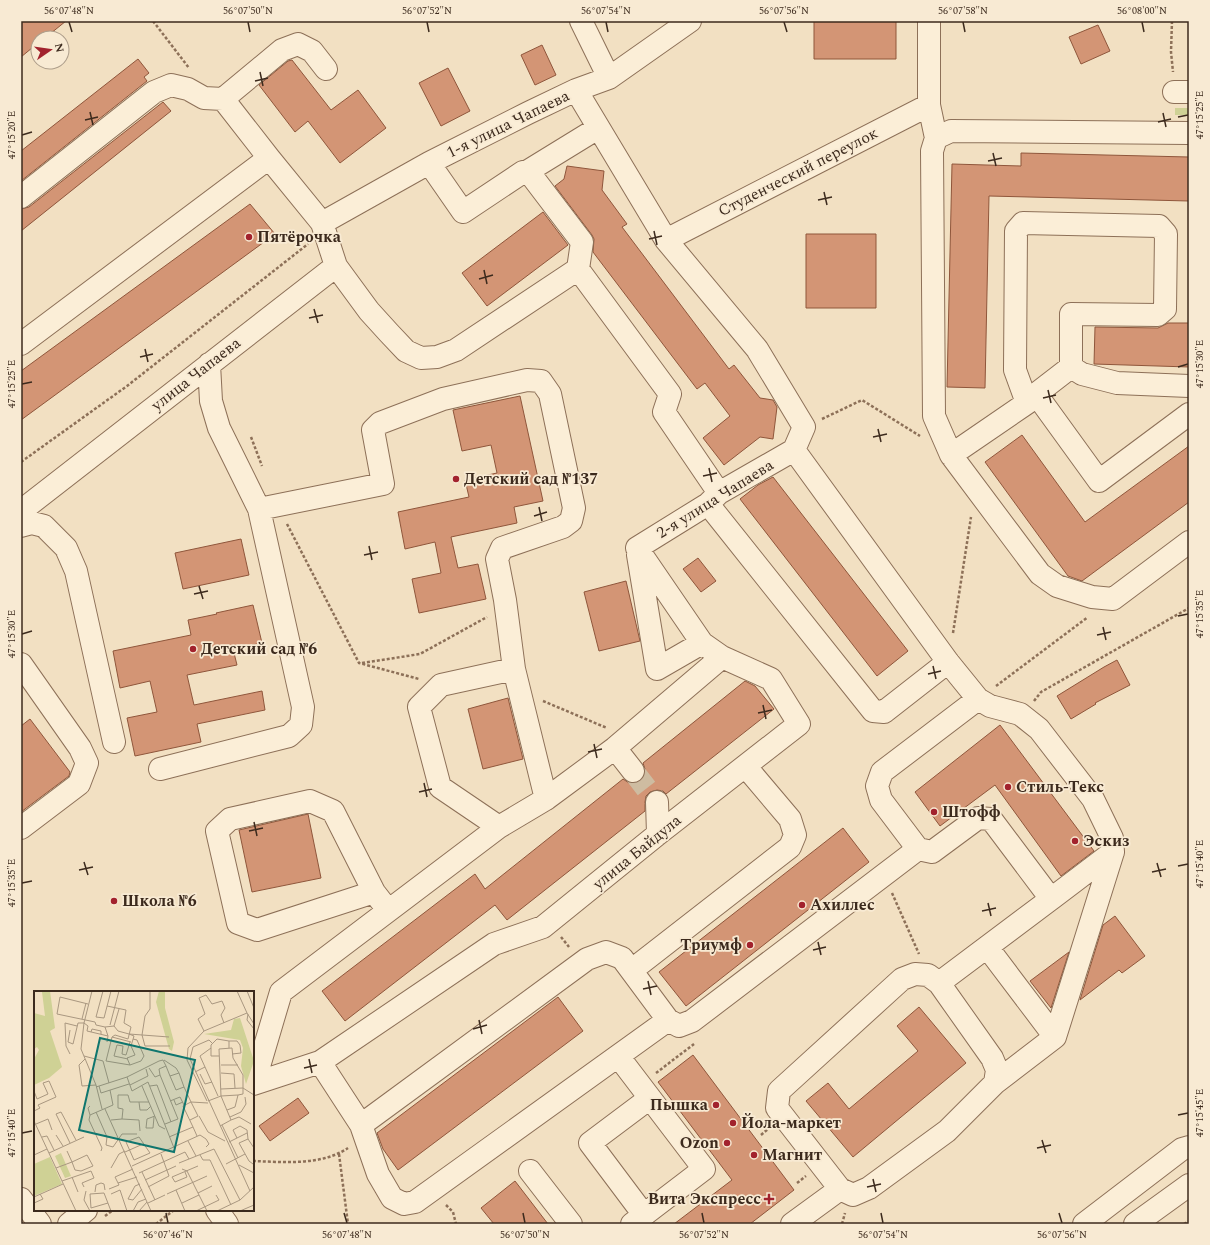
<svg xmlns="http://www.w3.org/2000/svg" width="1210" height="1245" font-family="Spectral,serif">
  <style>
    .green { fill: #cfd195 }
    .building { fill: #d39575; stroke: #8f563b }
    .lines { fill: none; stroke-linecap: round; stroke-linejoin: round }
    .minor-tunnel { stroke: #cebca1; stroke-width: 22; stroke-dasharray: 22 11; stroke-linecap: butt }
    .minor-casing { stroke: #8d7058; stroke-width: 24 }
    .path { stroke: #8d7058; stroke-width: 2.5; stroke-dasharray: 3 2; stroke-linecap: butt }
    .minor { stroke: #fbeed7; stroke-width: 22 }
    .ticks { fill: none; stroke: #3c2a1d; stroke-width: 1.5 }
    .poi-dot { fill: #a2222d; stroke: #f8ead3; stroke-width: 1.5 }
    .labels { text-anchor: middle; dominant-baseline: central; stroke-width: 3.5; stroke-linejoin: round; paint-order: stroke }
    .street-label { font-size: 16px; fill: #3c2a1d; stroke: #f8ead3 }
    .poi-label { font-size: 16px; font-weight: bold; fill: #3c2a1d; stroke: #f8ead3; text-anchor: start }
    .inset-road { fill: none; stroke: #a99780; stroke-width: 1 }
    .view { fill: #0f766e; fill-opacity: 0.15; stroke: #0f766e; stroke-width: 2 }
    .inset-edge { fill: none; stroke: #3c2a1d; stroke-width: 2 }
    .neatline { fill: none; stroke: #3c2a1d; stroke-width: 1.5 }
    .ticks-label { font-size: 10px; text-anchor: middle; fill: #3c2a1d }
  </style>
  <rect width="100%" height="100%" fill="#f2e0c2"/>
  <path class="green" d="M1175,108H1189V115H1175Z"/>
  <path class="building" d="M21,21H66L45,38H38V43L21,57Z
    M814,21H896V59H814Z
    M1098,25L1110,51L1081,64L1069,37Z
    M542,45L556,75L535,85L521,55Z
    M138,59L149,73L144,77L147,81L21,181V151Z
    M292,60L331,110L358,90L386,128L340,163L308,121L295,132L259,85L288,61Z
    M448,68L470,111L441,126L419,83Z
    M163,102L171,111L21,231V209L29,207Z
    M1021,153L1189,157V201L989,196L985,388L947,387L952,164L1021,166Z
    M567,166L604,171L602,190L627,224L622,227L729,369L734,365L760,398L773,400L777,407L773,439L760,437L724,465L703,438L730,416L705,383L697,389L593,252L594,239L592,235L555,186L564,179Z
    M250,204L275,234L21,420V371Z
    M543,212L568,245L487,306L462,273Z
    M806,234H876V308H806Z
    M1168,323H1189V367L1094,364L1095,327L1158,328Z
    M520,396L543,501L514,507L517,523L451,537L458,568L478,564L486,599L419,613L412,579L441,573L435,542L405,549L398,512L469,497L465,480L497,473L491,445L462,451L453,410Z
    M1022,435L1085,522L1189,446V502L1082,581L1068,576L985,462Z
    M773,477L908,651L877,676L740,499L758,485Z
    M241,539L249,575L183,589L175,553Z
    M698,558L716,581L701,592L683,569Z
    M626,581L640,641L599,651L584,592Z
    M253,605L262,643L233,649L237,665L187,675L194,705L262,691L265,710L197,724L201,742L135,756L127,718L157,712L150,681L120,688L113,651L191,635L188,620L217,614L216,613Z
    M1117,660L1130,685L1095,703L1096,704L1071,719L1057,696L1104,667Z
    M745,681L755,686L774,709L666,794L663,791L657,790L650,792L646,796L645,802V811L507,920L495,905L345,1021L322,991L475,874L485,889L623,779L629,783H634L640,781L645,775V769L643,763Z
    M508,698L523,759L483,769L468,709Z
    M30,719L70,772L69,776L21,812V726Z
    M1000,725L1094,851L1061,876L995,785L940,826L915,792Z
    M308,814L321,878L252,892L239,830Z
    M843,828L869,862L686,1006L659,972Z
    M1115,916L1145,956L1122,973L1119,970L1080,1000L1103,925Z
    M1069,952L1051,1008L1030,981Z
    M558,997L583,1031L398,1170L383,1149L377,1133Z
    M919,1007L966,1063L853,1157L806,1101L828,1083L849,1109L918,1051L897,1026Z
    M693,1055L794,1190L750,1224H674L732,1180L658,1082Z
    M298,1098L309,1113L270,1141L259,1126Z
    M515,1181L548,1224H494L481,1208Z"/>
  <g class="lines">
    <path class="minor-tunnel" d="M633,771L657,802"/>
    <defs>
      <path id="minor" d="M581,21L609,78
        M929,21V105L936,138
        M326,69L312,51L298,44L282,50L223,99L269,158L322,223L336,266L369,311L389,333L406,351L421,358L437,357L456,350L578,269
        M576,90L666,240L757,349L804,427L794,450
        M1174,92H1189
        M598,128L528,171L582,242L578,269L670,394L664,412L719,493
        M429,163L463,212L523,172L528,171
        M21,197L154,92L171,85L188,89L204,98L223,99
        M322,223L429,163L528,113L576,90L609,78L690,21
        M666,240L929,105
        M21,344L269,158
        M209,364L211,401L219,428L259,509L383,484L373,430L380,423L443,399L527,380L541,381L550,394L574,508L571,521L563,527L502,548L497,559L505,600L514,669L546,799
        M1036,394L1071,367
        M1027,403L1015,370L1016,231L1023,223L1159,226L1166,234L1165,309L1158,315L1071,314V367L1082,374L1117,383L1189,386
        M1189,414L1099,481L1036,394L1027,403L951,455L1040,574L1057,586L1092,597L1113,599L1189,542
        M794,450L948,662L978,699L990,706L1020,714L1039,729L1093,799L1112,838L1113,852L1051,899L991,819L978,818L932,852L918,849L881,800L877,786L882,772L978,699
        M951,455L934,416L932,151L936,138L951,131L1189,133
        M708,504L873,711L884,712L948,662
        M21,511L336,266
        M21,526L32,523L44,526L66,548L76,571L114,742
        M637,548L708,504L719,493L794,450
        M638,555L657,669L702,643
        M21,664L80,748L87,763L79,784L21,828
        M615,748L633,771
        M160,769L289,736L301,725L303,707L259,509
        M657,802L658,834
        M499,827L440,787L419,707L441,685L514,669
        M374,892L257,930L238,923L217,831L230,819L310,801L333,811L374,892L388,910
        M987,947L1055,1037
        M632,970L790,847L795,835L790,819L746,767
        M939,983L928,975L915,974L902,979L779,1091L777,1108L840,1189L853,1195L869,1188L947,1131L995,1083L997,1070L992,1058L939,983L1051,899
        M618,1056L704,1169L632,1224
        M320,1062L361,1125L378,1174L392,1198L404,1204L415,1202L668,1020L679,1026L692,1021L918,849
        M254,1083L281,992L499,827L546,799L615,748L722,657
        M995,1083L1055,1037L1113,852
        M253,1084L320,1062L494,944L543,927L658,834L799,724L771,679L722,657L702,643L637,548
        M361,1125L587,959L606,952L622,958L668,1020
        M530,1171L571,1224
        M21,1199L40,1224
        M217,1210L227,1224
        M644,1215L590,1143L650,1098
        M69,1224L86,1210
        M792,1224L840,1189
        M1084,1224L1182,1149L1189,1147
        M1135,1224L1189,1185"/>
    </defs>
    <use href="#minor" class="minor-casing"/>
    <path class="path" d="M153,21L189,68
      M1172,21L1171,52L1173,72
      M822,419L862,400L920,436
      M251,437L262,466
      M21,462L127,386L308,244
      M287,524L359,663L419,679
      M953,633L971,517
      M362,663L420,654L487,617
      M996,686L1088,617
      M543,701L607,728
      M1034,701L1041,692L1189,608
      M892,893L919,954
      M561,937L569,947
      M656,1073L694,1044
      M761,1135L768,1129
      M339,1154L348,1224
      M778,1158L786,1152
      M253,1161C284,1162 321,1166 348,1148
      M797,1183L806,1176
      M446,1205L453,1212L456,1224
      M105,1216L113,1210
      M156,1224L174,1210
      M842,1224L845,1213
      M1184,1224L1189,1221"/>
    <use href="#minor" class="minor"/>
  </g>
  <path class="ticks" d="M69,22L72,32M248,22L250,32M427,22L429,32M606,22L608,32M784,22L787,32M963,22L965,32M1142,22L1144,32M260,72L263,86M255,81L268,78M90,112L93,125M1163,113L1166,127M1178,117L1188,115M85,120L98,117M1158,122L1171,119M22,135L32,132M993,153L996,166M988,161L1002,158M824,192L827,205M818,200L832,197M654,231L657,245M649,239L662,236M484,270L487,284M479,279L493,275M314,309L318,323M309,318L323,315M145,349L148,362M140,357L153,354M1178,367L1188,364M22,384L32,382M1048,390L1051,403M1043,398L1056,395M878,429L881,442M873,437L887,434M709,468L712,482M703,476L717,473M539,507L542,521M534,516L547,512M369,546L372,560M364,555L378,552M199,586L203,599M194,594L208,591M1178,616L1188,614M1103,627L1106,640M22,634L32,631M1097,635L1111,632M933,666L936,679M928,674L941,671M763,705L766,719M758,713L772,710M594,744L597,758M588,752L602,749M424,783L427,797M419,792L432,789M254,822L257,836M249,831L263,828M84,862L88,875M1157,863L1161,877M1178,866L1188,864M79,870L93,867M1152,872L1166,869M22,883L32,881M988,903L991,916M982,911L996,908M818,942L821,955M813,950L826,947M648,981L651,995M643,989L657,986M479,1020L482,1034M473,1029L487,1025M309,1059L312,1073M304,1068L317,1065M1178,1115L1188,1113M22,1133L32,1131M1042,1140L1046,1153M1037,1148L1051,1145M873,1179L876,1192M867,1187L881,1184M166,1213L168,1223M344,1213L347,1223M523,1213L525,1223M702,1213L704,1223M881,1213L883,1223M1059,1213L1062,1223"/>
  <g class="poi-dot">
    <circle cx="249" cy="237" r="4"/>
    <circle cx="456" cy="479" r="4"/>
    <circle cx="193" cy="649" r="4"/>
    <circle cx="1008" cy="787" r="4"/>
    <circle cx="934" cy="812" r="4"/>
    <circle cx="1075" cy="841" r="4"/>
    <circle cx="114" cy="901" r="4"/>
    <circle cx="802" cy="905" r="4"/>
    <circle cx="750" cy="945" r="4"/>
    <circle cx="716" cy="1105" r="4"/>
    <circle cx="733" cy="1123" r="4"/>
    <circle cx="727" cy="1143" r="4"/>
    <circle cx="754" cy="1155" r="4"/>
    <path d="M767 1193h4v4h4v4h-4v4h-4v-4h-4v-4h4z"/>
  </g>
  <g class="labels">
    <g class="street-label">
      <text transform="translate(508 124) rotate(-26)">1-я улица Чапаева</text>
      <text transform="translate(798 172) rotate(-27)">Студенческий переулок</text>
      <text transform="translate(196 374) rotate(-38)">улица Чапаева</text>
      <text transform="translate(715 499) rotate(-32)">2-я улица Чапаева</text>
      <text transform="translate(637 852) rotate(-39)">улица Байдула</text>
    </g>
    <g class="poi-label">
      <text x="257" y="237">Пятёрочка</text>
      <text x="464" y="479">Детский сад №137</text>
      <text x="201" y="649">Детский сад №6</text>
      <text x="1016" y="787">Стиль-Текс</text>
      <text x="942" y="812">Штофф</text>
      <text x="1083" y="841">Эскиз</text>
      <text x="122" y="901">Школа №6</text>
      <text x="810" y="905">Ахиллес</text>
      <text x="742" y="945" text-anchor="end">Триумф</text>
      <text x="708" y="1105" text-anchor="end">Пышка</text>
      <text x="741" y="1123">Йола-маркет</text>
      <text x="719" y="1143" text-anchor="end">Ozon</text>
      <text x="762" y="1155">Магнит</text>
      <text x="761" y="1199" text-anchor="end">Вита Экспресс</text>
    </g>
  </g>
  <g transform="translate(34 991)">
    <rect width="220" height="220" fill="#f2e0c2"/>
    <path d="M16,0L21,37L16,40L28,76L15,87L0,94V68L5,59L3,56L0,58V22L11,25L8,1ZM125,0H131V17L140,51L138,60L135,58L122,11ZM206,27L220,70L212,93L207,75L209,57L206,49L170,43L197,39L200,28ZM27,162L37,185L31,187L21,165ZM16,166L28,193L0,205V173Z" fill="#cfd195"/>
    <path class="inset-road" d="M69,0L62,26L70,27L77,0M116,0V18L111,25L108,44L111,55H136M203,0L213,22M213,0L220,17M54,13L26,6L23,23L61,31L62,34L71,36L80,35L85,18M73,15L92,19L90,32L97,36L94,48L81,44L78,46M214,23L213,29L220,38M48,28L52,12M190,32L187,24L191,17L188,10L178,13L172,4L165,7L171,23L164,28L170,40L213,22L220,33M76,34L85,0M80,35L84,40L95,43L135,46M71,36L74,45L73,51M36,39L34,51L39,53L44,32H50L58,0M170,40L154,57L153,69L173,110M57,41L58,38L67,40V43M95,43L100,45L97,55L101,64L93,67L96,74L107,70L110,65L103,49L99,48M78,46L72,70L96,74M78,46L97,51M179,53L175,49L159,56L156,68L216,200M195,57V50H203L206,54L207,62L198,63M36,63L32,55L31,32L43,35M50,65L69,70M185,65H177V54L183,48L195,50M51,68L45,74L48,95L62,94M94,68L80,65L83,54L89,55L88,63L92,64L96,51M130,69L142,77L145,82M69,70L75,92M187,74H204M132,75L136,85L145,82L150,96L142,99L136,85M171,76L166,65L177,57M161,81L171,76L184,105M187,82L200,83L201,97M166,83L171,93L178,91M126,84L144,128L131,133M93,86L98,100M96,94L114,85L112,78M65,95L67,102L95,93M108,95L125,135L131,138M116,95L123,94L137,131M62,96L93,86L125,70L129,69L132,75L125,78L126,84L121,86L115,77M150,96L157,111L174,112M187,98L209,97L220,104M0,100L3,108L14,103L9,92L15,90L22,106L4,114L6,117L0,120M98,100L114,91L140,157M140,109L142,114L149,111M136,110L146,106L150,114M174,110L187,105L185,58L198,57L199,67L209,84V103L204,104L201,116L193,119M105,111L106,119H113L117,115M56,115L54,117L56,124L79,114L76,99M68,118L62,94L47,58L50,32L54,35L53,40L74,45M71,118L117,220M62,121L73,146L72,154L79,156L88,143H103M56,124L55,129L68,157L67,160M165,125L174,141L191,150M120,126L119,137H112L113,128L121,125M196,126L207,121L212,113L211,106M88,128L105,129L106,140M77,129L88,128L89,118L84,117V104H94L96,111H115M156,129L164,125L157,111L149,115L159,136M197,129L205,126L217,133M0,130L42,220M2,133L14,128L18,139M188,134L204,167M186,135L197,129L187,105L204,104M22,144L29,155M8,146L13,145L20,159M105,146L116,162L100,169L92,151ZM135,146L159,136L163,145M203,147L199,139L206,135L213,139L214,148L220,157M214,148L205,152L215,170L219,173L220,171M154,150L162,165M195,151L213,142M36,152L22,123L27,121L42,149M91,161L109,153M15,162L50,146M0,164L13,158M166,164L169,169H176L197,214M145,172L180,158L206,209M192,173L211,163M205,174L220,182M98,175L166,144L172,148L175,153L172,156M22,177L38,171L53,164L59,175L47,180L41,179L38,171L33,160M77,177L85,163L91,160M99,178L81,186L84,192L103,186M148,178L153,180L173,220M108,181L121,209M151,181L153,186L141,191L138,186L164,175M105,182L151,161L155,168M38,186L44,201M111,189L142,175M28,190L57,180L60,187L48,192L50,196M106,193L101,195L94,208L99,209L108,198M114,196L135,185L127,163M75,198L85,194L84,192M142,199L151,220M52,200L50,209L56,220M61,201L62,194L67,192L70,193L71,199M164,202L178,195M77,203L86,199L93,220M133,203L173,185M0,206L29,193M0,212L9,208L6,203M74,212L57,217L56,203L70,202L77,220M114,212L131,204M148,212L165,204M99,220L104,211L112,208M105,220L113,211M162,220L185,209L182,204M183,220L206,209L220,196M206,220L220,214"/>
    <path class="view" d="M66,47L161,69L140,161L45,139Z"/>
    <rect width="220" height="220" class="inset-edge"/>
  </g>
  <rect width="1210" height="1245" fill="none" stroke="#f8ead3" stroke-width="44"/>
  <g transform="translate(50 50) rotate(77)"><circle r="19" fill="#f8ead3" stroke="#ad9d8a"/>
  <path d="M0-3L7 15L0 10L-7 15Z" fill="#a2222d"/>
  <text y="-6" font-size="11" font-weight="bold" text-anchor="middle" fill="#3c2a1d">N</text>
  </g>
  <rect x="22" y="22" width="1166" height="1201" class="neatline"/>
  <g class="ticks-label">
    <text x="69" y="14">56°07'48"N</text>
    <text x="248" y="14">56°07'50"N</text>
    <text x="427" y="14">56°07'52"N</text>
    <text x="606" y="14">56°07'54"N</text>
    <text x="784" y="14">56°07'56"N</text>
    <text x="963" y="14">56°07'58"N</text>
    <text x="1142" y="14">56°08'00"N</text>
    <text transform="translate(1199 115) rotate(-90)" y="4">47°15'25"E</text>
    <text transform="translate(11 135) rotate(-90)" y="4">47°15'20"E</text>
    <text transform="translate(1199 364) rotate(-90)" y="4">47°15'30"E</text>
    <text transform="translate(11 384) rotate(-90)" y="4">47°15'25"E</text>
    <text transform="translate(1199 614) rotate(-90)" y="4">47°15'35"E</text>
    <text transform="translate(11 634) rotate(-90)" y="4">47°15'30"E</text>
    <text transform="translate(1199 864) rotate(-90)" y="4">47°15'40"E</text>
    <text transform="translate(11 883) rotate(-90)" y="4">47°15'35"E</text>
    <text transform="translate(1199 1113) rotate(-90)" y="4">47°15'45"E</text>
    <text transform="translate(11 1133) rotate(-90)" y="4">47°15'40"E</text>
    <text x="168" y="1238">56°07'46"N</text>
    <text x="347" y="1238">56°07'48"N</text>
    <text x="525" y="1238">56°07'50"N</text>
    <text x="704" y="1238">56°07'52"N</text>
    <text x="883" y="1238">56°07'54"N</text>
    <text x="1062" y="1238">56°07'56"N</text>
  </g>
</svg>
